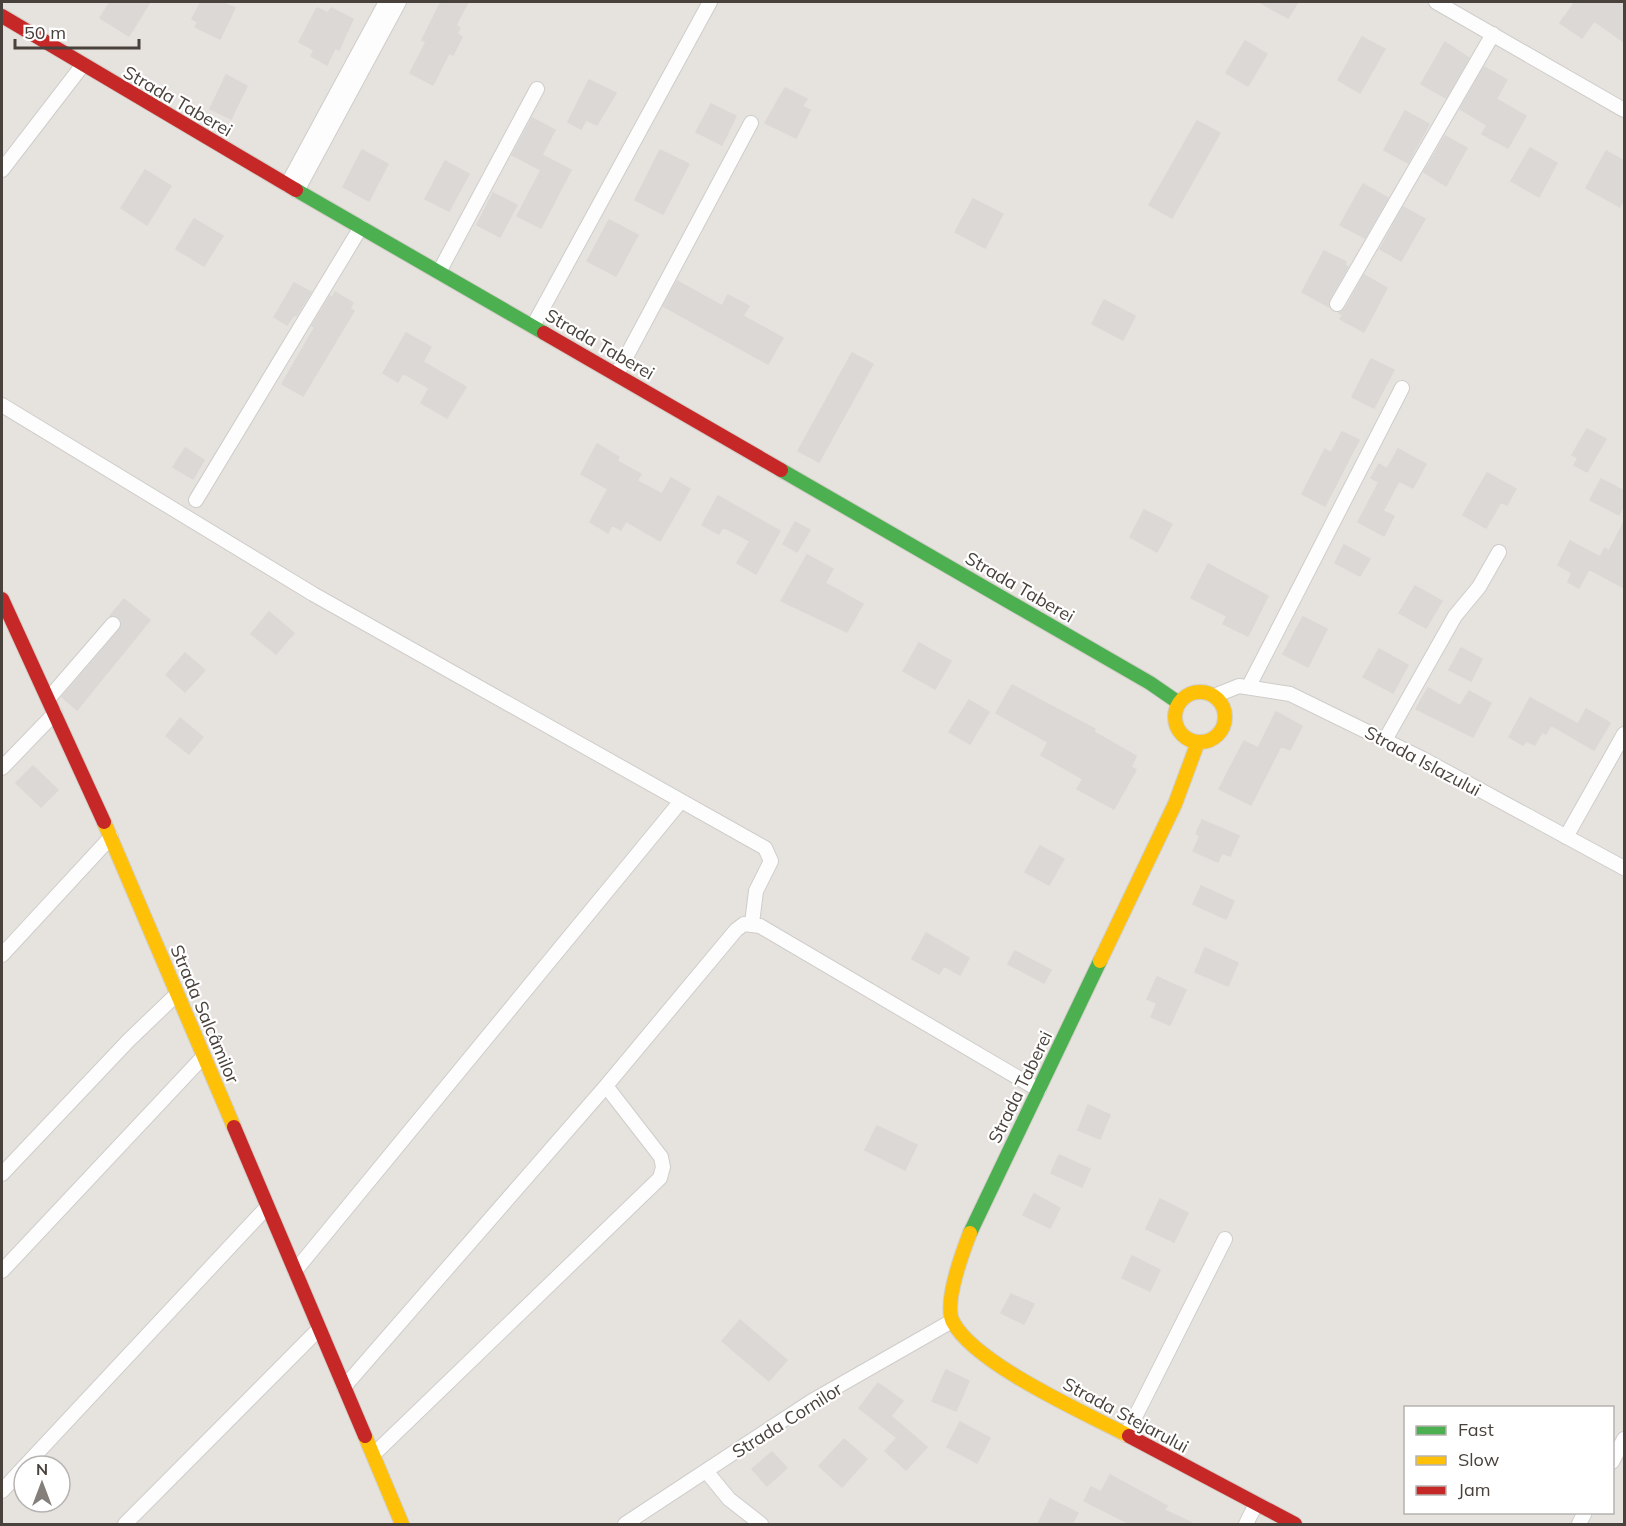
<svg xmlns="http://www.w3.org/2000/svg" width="1626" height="1526" font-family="Mulish,sans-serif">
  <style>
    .residential { fill: #e6e2de; fill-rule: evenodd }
    .building { fill: #dbd8d6; stroke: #dbd8d5; stroke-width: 1.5 }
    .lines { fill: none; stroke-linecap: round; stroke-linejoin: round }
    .street-casing { stroke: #cfcdcb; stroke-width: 16 }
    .fast-casing { stroke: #d2cec8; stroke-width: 16 }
    .slow-casing { stroke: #d2cec8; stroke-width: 16 }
    .jam-casing { stroke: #d2cec8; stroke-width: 16 }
    .street { stroke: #fdfdfd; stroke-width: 14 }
    .fast { stroke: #4caf50; stroke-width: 14 }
    .slow { stroke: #ffc107; stroke-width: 14 }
    .jam { stroke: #c62828; stroke-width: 14 }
    .labels { text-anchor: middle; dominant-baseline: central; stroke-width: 4.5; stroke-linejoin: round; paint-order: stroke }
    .street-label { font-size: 18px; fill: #49413b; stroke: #fff }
  </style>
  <rect width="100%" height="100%" fill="#f3f1ef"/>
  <path class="residential" d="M2,2H1624V1524H2ZM1406,1408H1612V1512H1406ZM24,1466H60V1502H24Z"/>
  <path class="building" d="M110,2H150L129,36L100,18Z
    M201,2H221L235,8L220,39L195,27L198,22L192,19Z
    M441,2H468L456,25L460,28L457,34L462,37L453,55L449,53L433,85L410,73L426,42L422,40Z
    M1259,2H1298L1288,18Z
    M1575,2H1624V42L1594,21L1582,38L1560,23Z
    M317,8L328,13L331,8L353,19L339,50L335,48L327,65L311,56L314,50L299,42Z
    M1362,37L1385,49L1360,93L1338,80Z
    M1245,41L1267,54L1248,86L1226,73Z
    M1445,42L1469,58L1446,98L1421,84Z
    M1484,67L1507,80L1496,99L1526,116L1508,148L1482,134L1487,125L1460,109Z
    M226,75L247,86L231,119L210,109Z
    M589,80L616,93L597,125L586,120L581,129L568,122Z
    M785,88L807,99L802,106L810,110L796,138L765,123Z
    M711,104L736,116L722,145L696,132Z
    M1405,111L1429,124L1408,163L1384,150Z
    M532,118L555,130L542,155L571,170L541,228L517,216L541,170L512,155Z
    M1197,121L1220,133L1172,218L1149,205Z
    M1445,136L1467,148L1446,186L1424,172Z
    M1530,148L1557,163L1539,197L1511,181Z
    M362,150L388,164L369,201L343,187Z
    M660,150L689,164L663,214L635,200Z
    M1606,151L1624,161V199L1620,207L1586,188Z
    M445,161L469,174L449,211L425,199Z
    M145,170L171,186L147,225L121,208Z
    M1363,184L1388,198L1365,238L1340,225Z
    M493,193L517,205L500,237L477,225Z
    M973,199L1003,214L985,248L955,232Z
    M1403,207L1425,219L1401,261L1380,249Z
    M194,219L223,236L204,266L176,249Z
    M609,220L638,235L616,276L587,261Z
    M1324,251L1346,262L1345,265L1348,267L1329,300V307L1302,292Z
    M1364,275L1387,288L1364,332L1340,319L1343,315L1339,313L1345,309Z
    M677,281L722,306L728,295L749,306L743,316L783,338L768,364L663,306Z
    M294,283L311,292L296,316L294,315L287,325L274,317Z
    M335,292L353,303L350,308L354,311L303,396L282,384L315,327L312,326L330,296L332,298Z
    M1104,300L1135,316L1123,340L1092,324Z
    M406,333L431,347L423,362L466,387L447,418L421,403L429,388L403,373L398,382L383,373Z
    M852,353L873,364L819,462L798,451Z
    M1371,359L1394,370L1374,408L1352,397Z
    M1587,429L1606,439L1587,472L1574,465L1578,458L1572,455Z
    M1342,432L1359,440L1325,506L1302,494L1325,449L1331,453Z
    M597,444L619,457L617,461L641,474L637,481L662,494L671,478L690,489L660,541L626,521L621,530L612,525L608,533L590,522L608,489L581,474Z
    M185,448L204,460L193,479L173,467Z
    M1398,449L1426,464L1413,488L1399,481L1383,511L1394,516L1384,536L1358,522L1379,482L1371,478L1379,464L1387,469Z
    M1487,473L1516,489L1507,505L1501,502L1486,528L1463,515Z
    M1601,479L1624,491V505L1619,515L1590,500Z
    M718,496L780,531L756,574L737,563L750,541L723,527L719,534L702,525Z
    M1144,510L1172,524L1157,552L1130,537Z
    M795,522L810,530L797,552L783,544Z
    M1624,522V588L1589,569L1579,588L1568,582L1572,573L1558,565L1570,541L1600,557L1605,548L1609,551Z
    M1344,545L1370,559L1360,576L1335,563Z
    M807,555L833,569L825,583L863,604L847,632L781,601Z
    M1208,564L1268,596L1248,636L1223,624L1227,616L1191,598Z
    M1415,586L1442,601L1426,628L1399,613Z
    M124,599L150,620L77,710L62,697L120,629L119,618L110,616Z
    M269,612L294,633L276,654L251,634Z
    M1303,617L1327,629L1308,667L1283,654Z
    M919,643L951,661L935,689L903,671Z
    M1461,648L1482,659L1471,681L1449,670Z
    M1379,649L1408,665L1393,693L1363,677Z
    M185,653L205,670L185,692L166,675Z
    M1012,685L1095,729L1094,732L1136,756L1131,767L1136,770L1114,809L1077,789L1083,779L1041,755L1048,742L996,713Z
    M1428,688L1460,706L1469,691L1491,703L1473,737L1416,709Z
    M1530,698L1578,724L1586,709L1610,723L1594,750L1551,725L1546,734L1542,732L1535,745L1526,741L1523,745L1509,737Z
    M969,700L989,712L970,744L949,732Z
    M1276,712L1302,726L1290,750L1281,746L1251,805L1219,789L1244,741L1258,748Z
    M180,718L203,737L189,754L166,736Z
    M33,766L58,790L41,807L16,783Z
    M1202,820L1239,836L1230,856L1222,853L1218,862L1193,851L1200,836L1196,834Z
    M1040,846L1064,859L1049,885L1025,872Z
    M1201,886L1234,901L1226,919L1193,904Z
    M926,933L969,958L960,975L944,966L939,974L912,959Z
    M1205,948L1238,963L1228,986L1195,972Z
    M1015,951L1051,970L1044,983L1008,964Z
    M1157,977L1186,990L1170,1025L1151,1017L1157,1003L1147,999Z
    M1088,1105L1110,1115L1100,1139L1078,1130Z
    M877,1126L917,1145L905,1170L865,1150Z
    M1059,1155L1090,1169L1082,1187L1051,1173Z
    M1034,1194L1060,1208L1050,1228L1023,1215Z
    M1160,1199L1188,1213L1174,1242L1146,1229Z
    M1132,1256L1160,1270L1150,1291L1122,1278Z
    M1011,1294L1034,1304L1024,1324L1001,1313Z
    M740,1320L787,1360L769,1381L722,1341Z
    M946,1370L969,1381L956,1411L932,1401Z
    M878,1383L903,1401L891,1416L927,1447L906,1470L885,1451L897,1438L859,1408Z
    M960,1422L990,1438L977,1463L947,1447Z
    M844,1439L867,1459L842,1487L819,1466Z
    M772,1452L787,1468L767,1486L752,1469Z
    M1110,1475L1167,1506L1164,1510L1194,1524H1130L1084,1501L1091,1487L1101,1492Z
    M1050,1499L1078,1513L1072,1524H1038Z"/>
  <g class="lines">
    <defs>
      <path id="street" d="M1436,2L1624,110
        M2,170L82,66
        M287,185L386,2
        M297,191L399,2
        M439,272L537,89
        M1337,304L1493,34
        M533,326L710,2
        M617,374L751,123
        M2,405L313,594L765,848L771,861L756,891L752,923
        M196,500L361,227
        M1249,686L1402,388
        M1214,696L1239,686L1290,694L1423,759L1624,868
        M49,698L113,624
        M1385,740L1455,616L1479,587L1499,552
        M2,768L55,713
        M1566,837L1624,734
        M2,955L111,837
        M2,1174L129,1040L177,994
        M2,1271L203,1057
        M295,1271L681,801
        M344,1387L606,1086L736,930L744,924L760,926L1039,1090
        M1126,1435L1225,1239
        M374,1454L660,1178L663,1167L661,1157L606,1086
        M1612,1462L1624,1439
        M25,1466L267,1207
        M706,1471L729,1499L761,1524
        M2,1491L24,1467
        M125,1524L319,1329
        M625,1524L812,1401L952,1321
        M1246,1524L1256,1504
        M1579,1524L1585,1512"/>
      <path id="fast" d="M296,190L544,333
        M781,470L1150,683L1179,703
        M970,1233L1100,961"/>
      <path id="slow" d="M1175 717a25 25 0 1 1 50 0a25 25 0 1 1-50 0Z
        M104,822L234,1127
        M1100,961L1175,804L1198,742
        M970,1233C963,1251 943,1304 953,1322C975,1364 1085,1413 1129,1436
        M365,1436L402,1524"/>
      <path id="jam" d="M2,16L296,190
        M544,333L781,470
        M2,599L104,822
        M234,1127L365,1436
        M1129,1436L1295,1524"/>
    </defs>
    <use href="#street" class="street-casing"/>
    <use href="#fast" class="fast-casing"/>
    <use href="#slow" class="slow-casing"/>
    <use href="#jam" class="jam-casing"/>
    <use href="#street" class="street"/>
    <use href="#fast" class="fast"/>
    <use href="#slow" class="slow"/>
    <use href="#jam" class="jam"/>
  </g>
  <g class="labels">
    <g class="street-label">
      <text transform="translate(178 101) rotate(30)">Strada Taberei</text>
      <text transform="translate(600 344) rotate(30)">Strada Taberei</text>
      <text transform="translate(1020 587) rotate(30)">Strada Taberei</text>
      <text transform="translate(1423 761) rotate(28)">Strada Islazului</text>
      <text transform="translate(205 1014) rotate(67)">Strada Salcâmilor</text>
      <text transform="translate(1020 1087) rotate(-64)">Strada Taberei</text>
      <text transform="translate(1126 1415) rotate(28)">Strada Stejarului</text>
      <text transform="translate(787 1420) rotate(-32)">Strada Cornilor</text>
    </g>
  </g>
  <rect width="1626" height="1526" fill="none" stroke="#49413b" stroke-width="6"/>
  <rect x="1404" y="1406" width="210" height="108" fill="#ffffff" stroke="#b6b3b1" stroke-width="1.5"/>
  <rect x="1416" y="1426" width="30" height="9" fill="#4caf50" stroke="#b6b3b1" stroke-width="1.5"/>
  <text x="1458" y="1436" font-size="18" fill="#49413b">Fast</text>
  <rect x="1416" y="1456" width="30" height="9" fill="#ffc107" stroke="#b6b3b1" stroke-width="1.5"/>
  <text x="1458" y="1466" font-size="18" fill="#49413b">Slow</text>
  <rect x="1416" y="1486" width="30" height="9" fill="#c62828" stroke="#b6b3b1" stroke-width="1.5"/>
  <text x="1458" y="1496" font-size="18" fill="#49413b">Jam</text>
  <g transform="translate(42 1484)"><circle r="28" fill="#ffffff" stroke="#b6b3b1" stroke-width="1.5"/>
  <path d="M0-4.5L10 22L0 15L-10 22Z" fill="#847f7a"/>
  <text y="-9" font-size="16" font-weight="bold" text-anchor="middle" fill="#49413b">N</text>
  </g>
  <path d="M15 39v9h124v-9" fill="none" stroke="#49413b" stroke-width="3"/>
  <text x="24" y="39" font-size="18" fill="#49413b" stroke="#ffffff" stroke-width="4.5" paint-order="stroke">50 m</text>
</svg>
